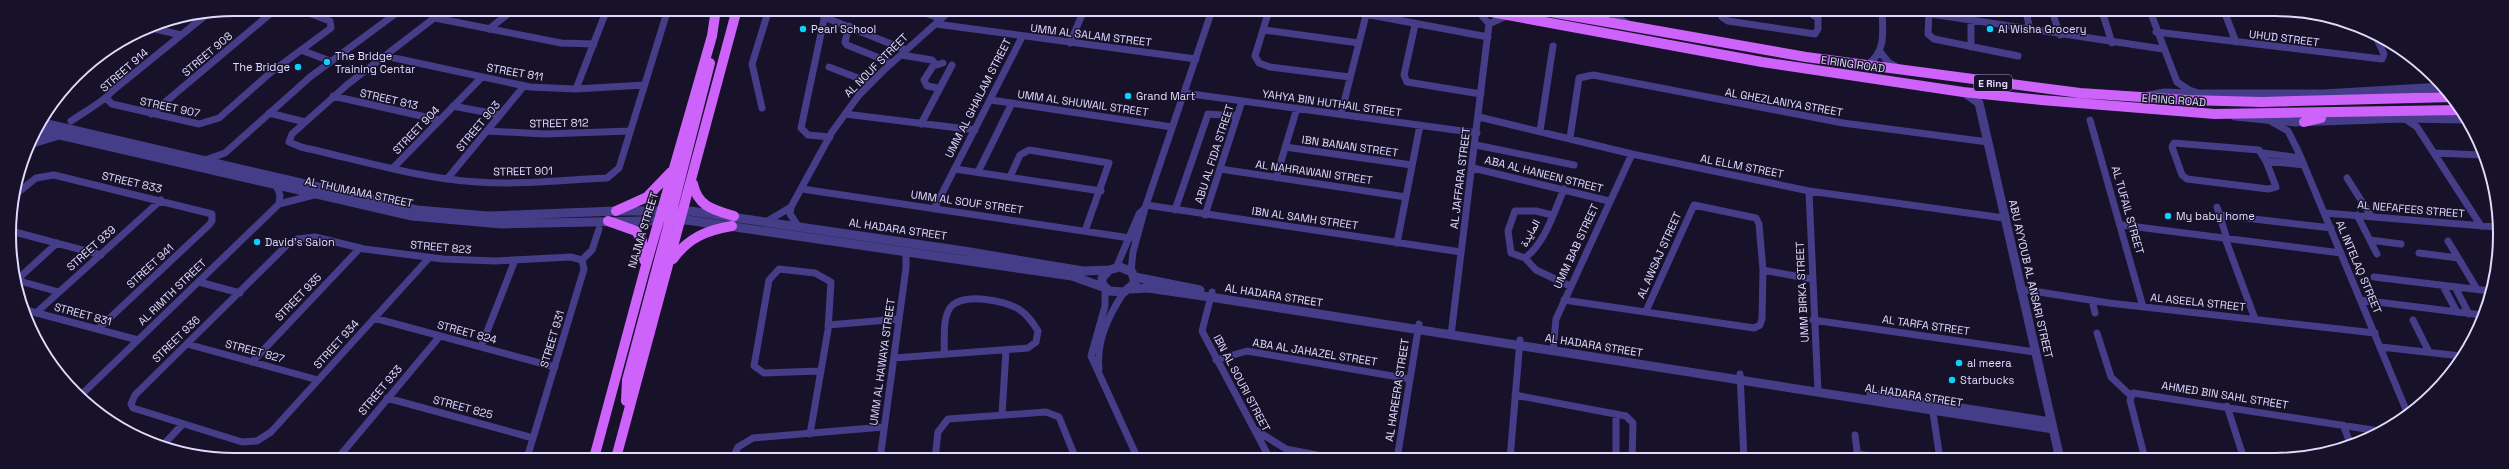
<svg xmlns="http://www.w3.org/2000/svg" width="2509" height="469" font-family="'Space Grotesk',Vazirmatn,sans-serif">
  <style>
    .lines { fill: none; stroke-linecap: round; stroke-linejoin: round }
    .minor { stroke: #453d88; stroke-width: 7 }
    .tertiary { stroke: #453d88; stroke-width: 9 }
    .primary { stroke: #ce63fc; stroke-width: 10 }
    .poi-dot { fill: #0ad2fb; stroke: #17112a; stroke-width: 1.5 }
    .labels { text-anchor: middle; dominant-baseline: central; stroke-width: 3; stroke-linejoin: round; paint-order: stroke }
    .shield { fill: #17112a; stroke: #a49ebe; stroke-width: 1 }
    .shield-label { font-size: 10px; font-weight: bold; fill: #e1dafe }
    .poi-label { font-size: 11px; fill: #e1dafe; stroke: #17112a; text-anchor: start }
    .street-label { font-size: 11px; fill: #e1dafe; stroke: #17112a }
    .rim { fill: none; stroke: #e1dafe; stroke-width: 2 }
  </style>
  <rect width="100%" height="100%" fill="#17112a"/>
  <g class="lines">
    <path class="minor" d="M446,9L348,84L292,134L289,142L301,147C359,160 417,178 477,182C520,185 564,180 607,178L619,168L668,9
      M826,10L801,128L808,135L830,137
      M918,10L941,19
      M1269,10L1255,56L1259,63L1270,67L1350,77
      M1344,10L1488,37
      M1712,10L1720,12
      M1720,10L1722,17L1728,21L1815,34L1818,29V18L1805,10
      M1911,11L2163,49
      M2026,11L2030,30
      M2052,11L2060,35
      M2102,11L2112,43
      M2150,11L2177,82L2189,90L2202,94
      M2224,11L2236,42
      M2268,11L2325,18
      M1929,13L1928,34L1934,39L2018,56
      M311,14L318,9
      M824,17L906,50
      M435,18L561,43L594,44
      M1971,20V47
      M936,24L1196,59
      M1489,24L1506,16
      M1415,25L1404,75L1407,82L1481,94
      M849,26L845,42L847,45L892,63
      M147,27L181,35
      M489,29L514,9
      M1264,30L1359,43
      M2156,32L2382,59L2384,54L2375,35
      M1070,43L1084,10
      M301,50L330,61
      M1881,53L1888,62L1897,67
      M901,55L932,60L936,65
      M385,56L530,87L576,89L644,85
      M1867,65C1886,52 1883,32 1882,11
      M829,67L871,83
      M938,88L927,86L924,80L933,66L943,63
      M576,89L607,9
      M1184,93L1477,133
      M2149,95L2164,92L2190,93
      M333,96L439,120
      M107,99L112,104L199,124L219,118L270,73L331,28L330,21L298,9
      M991,100L1172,127
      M453,106L500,115
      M762,108L752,64L769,9
      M269,113L305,122
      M151,114L276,9
      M845,114L975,130
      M1341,114L1366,15
      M1479,117L1632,154L1809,191L2004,218
      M2404,118L2417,127L2481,226
      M2090,120L2143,307
      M71,121C81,114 106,100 111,92L206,15
      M2272,122L2288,131L2299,153L2407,412
      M921,124L952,65
      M487,131L545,134L630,131
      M1540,131L1553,46
      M1570,138L1579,78L1593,75L1843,123L1988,142
      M2174,143L2259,150L2266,161L2276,187L2268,189L2187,179L2182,175L2172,147Z
      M1476,145L1574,165
      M1285,147L1412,165
      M2263,153L2301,158
      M2434,153L2482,155
      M205,160L225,153L310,77L402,9
      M2266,161L2304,165
      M393,168L482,77
      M1473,168L1609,201
      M955,169L1101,191
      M1220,169L1406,197
      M978,172L1012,103
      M1010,177L1020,155L1029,150L1109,163L1085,231
      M1276,178L1297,108
      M2347,178L2371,216
      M447,179L524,86
      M276,185L280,195L279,204
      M802,189L1130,238
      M1809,191L1818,392
      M16,194L36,178L54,175L212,214V221L209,225L98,329
      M1146,205L1461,252
      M791,207L790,214L798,226
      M2217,207L2227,239
      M934,209L1022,37
      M1175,210L1208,114L1237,116
      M2325,213L2496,227
      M1205,215L1242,101
      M1552,215L1536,211H1515L1508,231L1511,253L1525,258C1545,243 1554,212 1564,189
      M2220,215L2331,228
      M2357,215L2377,254
      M766,222L791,207L832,132L859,95L884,70L951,10
      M2122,225L2341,253
      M11,231L101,255
      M2225,238L2255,319
      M2370,240L2401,244
      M2448,241L2477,289
      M57,243L19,278L23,282L59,292
      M1397,243L1420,125
      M2419,253L2458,258
      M1525,258L1536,270L1570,286
      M428,259L271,432L257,441L242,442L133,408L131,404L135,395L288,244L297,239L315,237L364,249L443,259L495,261L571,257L582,260
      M582,260L592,250L599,229
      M1116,268L1139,214L1145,208
      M1763,270L1811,279
      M1131,271L1133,252L1145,208L1212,10
      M2374,277L2490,291
      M199,282L240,293
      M2443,286L2457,312
      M2455,287L2469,314
      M1105,289V306L1091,356L1138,459
      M2020,289L2109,303L2375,333
      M1212,292L1202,331L1270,459
      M1564,300L1754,328L1760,325L1762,319L1763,270L1759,224L1756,218L1694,205L1646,311
      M2092,300L2095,313
      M2361,300L2482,315
      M22,309L138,340
      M36,313L161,200
      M374,318L555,367
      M1813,320L2035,352
      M2413,320L2429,352
      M828,325L899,319
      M2097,333L2111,377L2130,395
      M1451,335L1489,24L1477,10
      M187,344L318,380
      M481,347L515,260
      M2381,347L2461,356
      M1553,351L1556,319L1632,154
      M894,358L1028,348L1036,342L1038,331C1033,323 1028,315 1020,310C1005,300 962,292 950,308C942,319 945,341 944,354
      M1216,360L1247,351L1410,379
      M252,362L360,248
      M1099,369C1096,340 1109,315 1124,292
      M1740,374L1744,459
      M81,395L279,204L314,195
      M1515,395L1626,416L1633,423L1632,459
      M387,398L533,438
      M1932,406L1940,459
      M2227,406L2244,459
      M1002,414L1006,351
      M1616,414V459
      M2343,425L2351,445
      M1254,429L1286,449L1337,459
      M810,434L828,330L831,282L815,273L779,269L769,280L754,366L764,373L819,371
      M1855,435L1858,459
      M163,445L182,425
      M1857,454L1893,459
      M338,458L440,336
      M527,458L584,269L582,260
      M733,458L738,447L753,438L884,427
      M880,459L906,268V251
      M935,459L938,432L948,419L1046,412L1059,417L1076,459
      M1397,459L1419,324
      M1510,459L1520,340
      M2145,459L2130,400L2133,393L2379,431"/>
    <path class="tertiary" d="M1614,11L1619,20L1628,25
      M1964,92L1979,103L2060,459
      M2202,94H2323L2442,87
      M2235,116L2295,122L2403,118L2464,119
      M43,123L417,210L488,216L616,211H690L964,251L1083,271L1109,270
      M38,130L412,216L501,224L687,220L1072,276L1103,287
      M29,144L56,136
      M1120,267L1132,272L1135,283L1124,292L1109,291L1102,284V278L1109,270Z
      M1135,277L1200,290
      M1131,289L1148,288L1210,297L2053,429
      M1871,394L2051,422"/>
    <path class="primary" d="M1480,10L1762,62L1963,92L2041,100L2215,114L2460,110
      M1539,10L1806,57L2080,93L2186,100L2262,102L2453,97
      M2304,122L2321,118
      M693,184C698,207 714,210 734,216
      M616,211L647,197L671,172
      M679,219L672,211L710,63
      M608,221L636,231L642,241L644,260
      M673,259C688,238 707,230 732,226
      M626,401L627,380L670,219L662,211
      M594,458L645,269L712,36L716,9
      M616,458L737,9"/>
  </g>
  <g class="poi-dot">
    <circle cx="803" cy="29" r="4"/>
    <circle cx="1990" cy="29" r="4"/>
    <circle cx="327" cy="62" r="4"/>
    <circle cx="298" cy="67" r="4"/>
    <circle cx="1128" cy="96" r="4"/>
    <circle cx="2168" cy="216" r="4"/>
    <circle cx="257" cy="242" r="4"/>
    <circle cx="1959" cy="363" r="4"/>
    <circle cx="1952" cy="380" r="4"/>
  </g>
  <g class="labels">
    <rect class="shield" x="1974" y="75" width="38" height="16" rx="3"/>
    <g class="shield-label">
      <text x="1993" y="83">E Ring</text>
    </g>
    <g class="poi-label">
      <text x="811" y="29">Pearl School</text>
      <text x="1998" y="29">Al Wisha Grocery</text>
      <text x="335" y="56">The Bridge<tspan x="335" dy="13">Training Centar</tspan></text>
      <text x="290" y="67" text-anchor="end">The Bridge</text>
      <text x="1136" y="96">Grand Mart</text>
      <text x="2176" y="216">My baby home</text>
      <text x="265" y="242">David’s Salon</text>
      <text x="1967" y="363">al meera</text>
      <text x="1960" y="380">Starbucks</text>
    </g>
    <g class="street-label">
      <text transform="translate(1091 35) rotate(7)">UMM AL SALAM STREET</text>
      <text transform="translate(2284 38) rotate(7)">UHUD STREET</text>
      <text transform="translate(207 54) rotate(-40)">STREET 908</text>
      <text transform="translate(1853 64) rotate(8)">E RING ROAD</text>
      <text transform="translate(876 65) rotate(-45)">AL NOUF STREET</text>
      <text transform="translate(124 70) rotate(-41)">STREET 914</text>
      <text transform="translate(515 72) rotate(10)">STREET 811</text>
      <text transform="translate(978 98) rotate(-63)">UMM AL GHAILAM STREET</text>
      <text transform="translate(389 99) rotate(13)">STREET 813</text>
      <text transform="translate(2174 100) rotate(4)">E RING ROAD</text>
      <text transform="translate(1784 102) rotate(10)">AL GHEZLANIYA STREET</text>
      <text transform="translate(1083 103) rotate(8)">UMM AL SHUWAIL STREET</text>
      <text transform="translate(1332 103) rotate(8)">YAHYA BIN HUTHAIL STREET</text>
      <text transform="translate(170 107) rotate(12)">STREET 907</text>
      <text transform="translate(559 123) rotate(-1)">STREET 812</text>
      <text transform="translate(478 126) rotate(-50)">STREET 903</text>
      <text transform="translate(416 130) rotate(-46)">STREET 904</text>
      <text transform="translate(1350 146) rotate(8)">IBN BANAN STREET</text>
      <text transform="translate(1214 154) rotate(-72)">ABU AL FIDA STREET</text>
      <text transform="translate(1742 166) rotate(11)">AL ELLM STREET</text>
      <text transform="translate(523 171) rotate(-1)">STREET 901</text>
      <text transform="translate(1314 172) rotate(8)">AL NAHRAWANI STREET</text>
      <text transform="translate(1544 174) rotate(14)">ABA AL HANEEN STREET</text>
      <text transform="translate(1460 178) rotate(-83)">AL JAFFARA STREET</text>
      <text transform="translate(132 182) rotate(13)">STREET 833</text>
      <text transform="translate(359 192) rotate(12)">AL THUMAMA STREET</text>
      <text transform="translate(967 202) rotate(8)">UMM AL SOUF STREET</text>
      <text transform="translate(2411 209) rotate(5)">AL NEFAFEES STREET</text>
      <text transform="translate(2128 210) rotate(74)">AL TUFAIL STREET</text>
      <text transform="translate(1305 218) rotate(8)">IBN AL SAMH STREET</text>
      <text transform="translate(898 229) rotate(8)">AL HADARA STREET</text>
      <text transform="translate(643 230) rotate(-73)">NAJMA STREET</text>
      <text transform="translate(1530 233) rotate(-61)">المايدة</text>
      <text transform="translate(1576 246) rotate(-65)">UMM BAB STREET</text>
      <text transform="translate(441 247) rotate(5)">STREET 823</text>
      <text transform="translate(91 248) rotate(-42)">STREET 939</text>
      <text transform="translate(1659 255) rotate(-66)">AL AWSAJ STREET</text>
      <text transform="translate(150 266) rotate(-43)">STREET 941</text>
      <text transform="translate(2359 267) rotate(67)">AL INTELAQ STREET</text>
      <text transform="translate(2031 279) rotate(77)">ABU AYYOUB AL ANSARI STREET</text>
      <text transform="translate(172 292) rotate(-44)">AL RIMTH STREET</text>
      <text transform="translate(1802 292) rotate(-93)">UMM BIRKA STREET</text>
      <text transform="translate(1274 295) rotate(9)">AL HADARA STREET</text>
      <text transform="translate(298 297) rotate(-46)">STREET 935</text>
      <text transform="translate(2198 302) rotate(6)">AL ASEELA STREET</text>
      <text transform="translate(83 314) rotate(15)">STREET 831</text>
      <text transform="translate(1926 325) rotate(8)">AL TARFA STREET</text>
      <text transform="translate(467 332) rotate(15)">STREET 824</text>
      <text transform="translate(176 339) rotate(-44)">STREET 936</text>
      <text transform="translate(552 339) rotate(-73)">STREET 931</text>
      <text transform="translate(336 344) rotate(-48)">STREET 934</text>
      <text transform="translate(1594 345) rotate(9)">AL HADARA STREET</text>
      <text transform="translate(255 351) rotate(15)">STREET 827</text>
      <text transform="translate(1315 352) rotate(9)">ABA AL JAHAZEL STREET</text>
      <text transform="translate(882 362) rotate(-82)">UMM AL HAWAYA STREET</text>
      <text transform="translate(1242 383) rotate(62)">IBN AL SOURI STREET</text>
      <text transform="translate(380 390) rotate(-50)">STREET 933</text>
      <text transform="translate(1397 390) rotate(-81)">AL HAREERA STREET</text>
      <text transform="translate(1914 395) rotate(9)">AL HADARA STREET</text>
      <text transform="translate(2225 395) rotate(9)">AHMED BIN SAHL STREET</text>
      <text transform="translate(463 407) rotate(15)">STREET 825</text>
    </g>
  </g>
  <path d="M0 0H2509V469H0ZM234 16H2275A218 218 0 0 1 2493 234V235A218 218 0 0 1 2275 453H234A218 218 0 0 1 16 235V234A218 218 0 0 1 234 16Z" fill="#17112a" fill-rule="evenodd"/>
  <path class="rim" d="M234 16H2275A218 218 0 0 1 2493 234V235A218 218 0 0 1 2275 453H234A218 218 0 0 1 16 235V234A218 218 0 0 1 234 16Z"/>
</svg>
